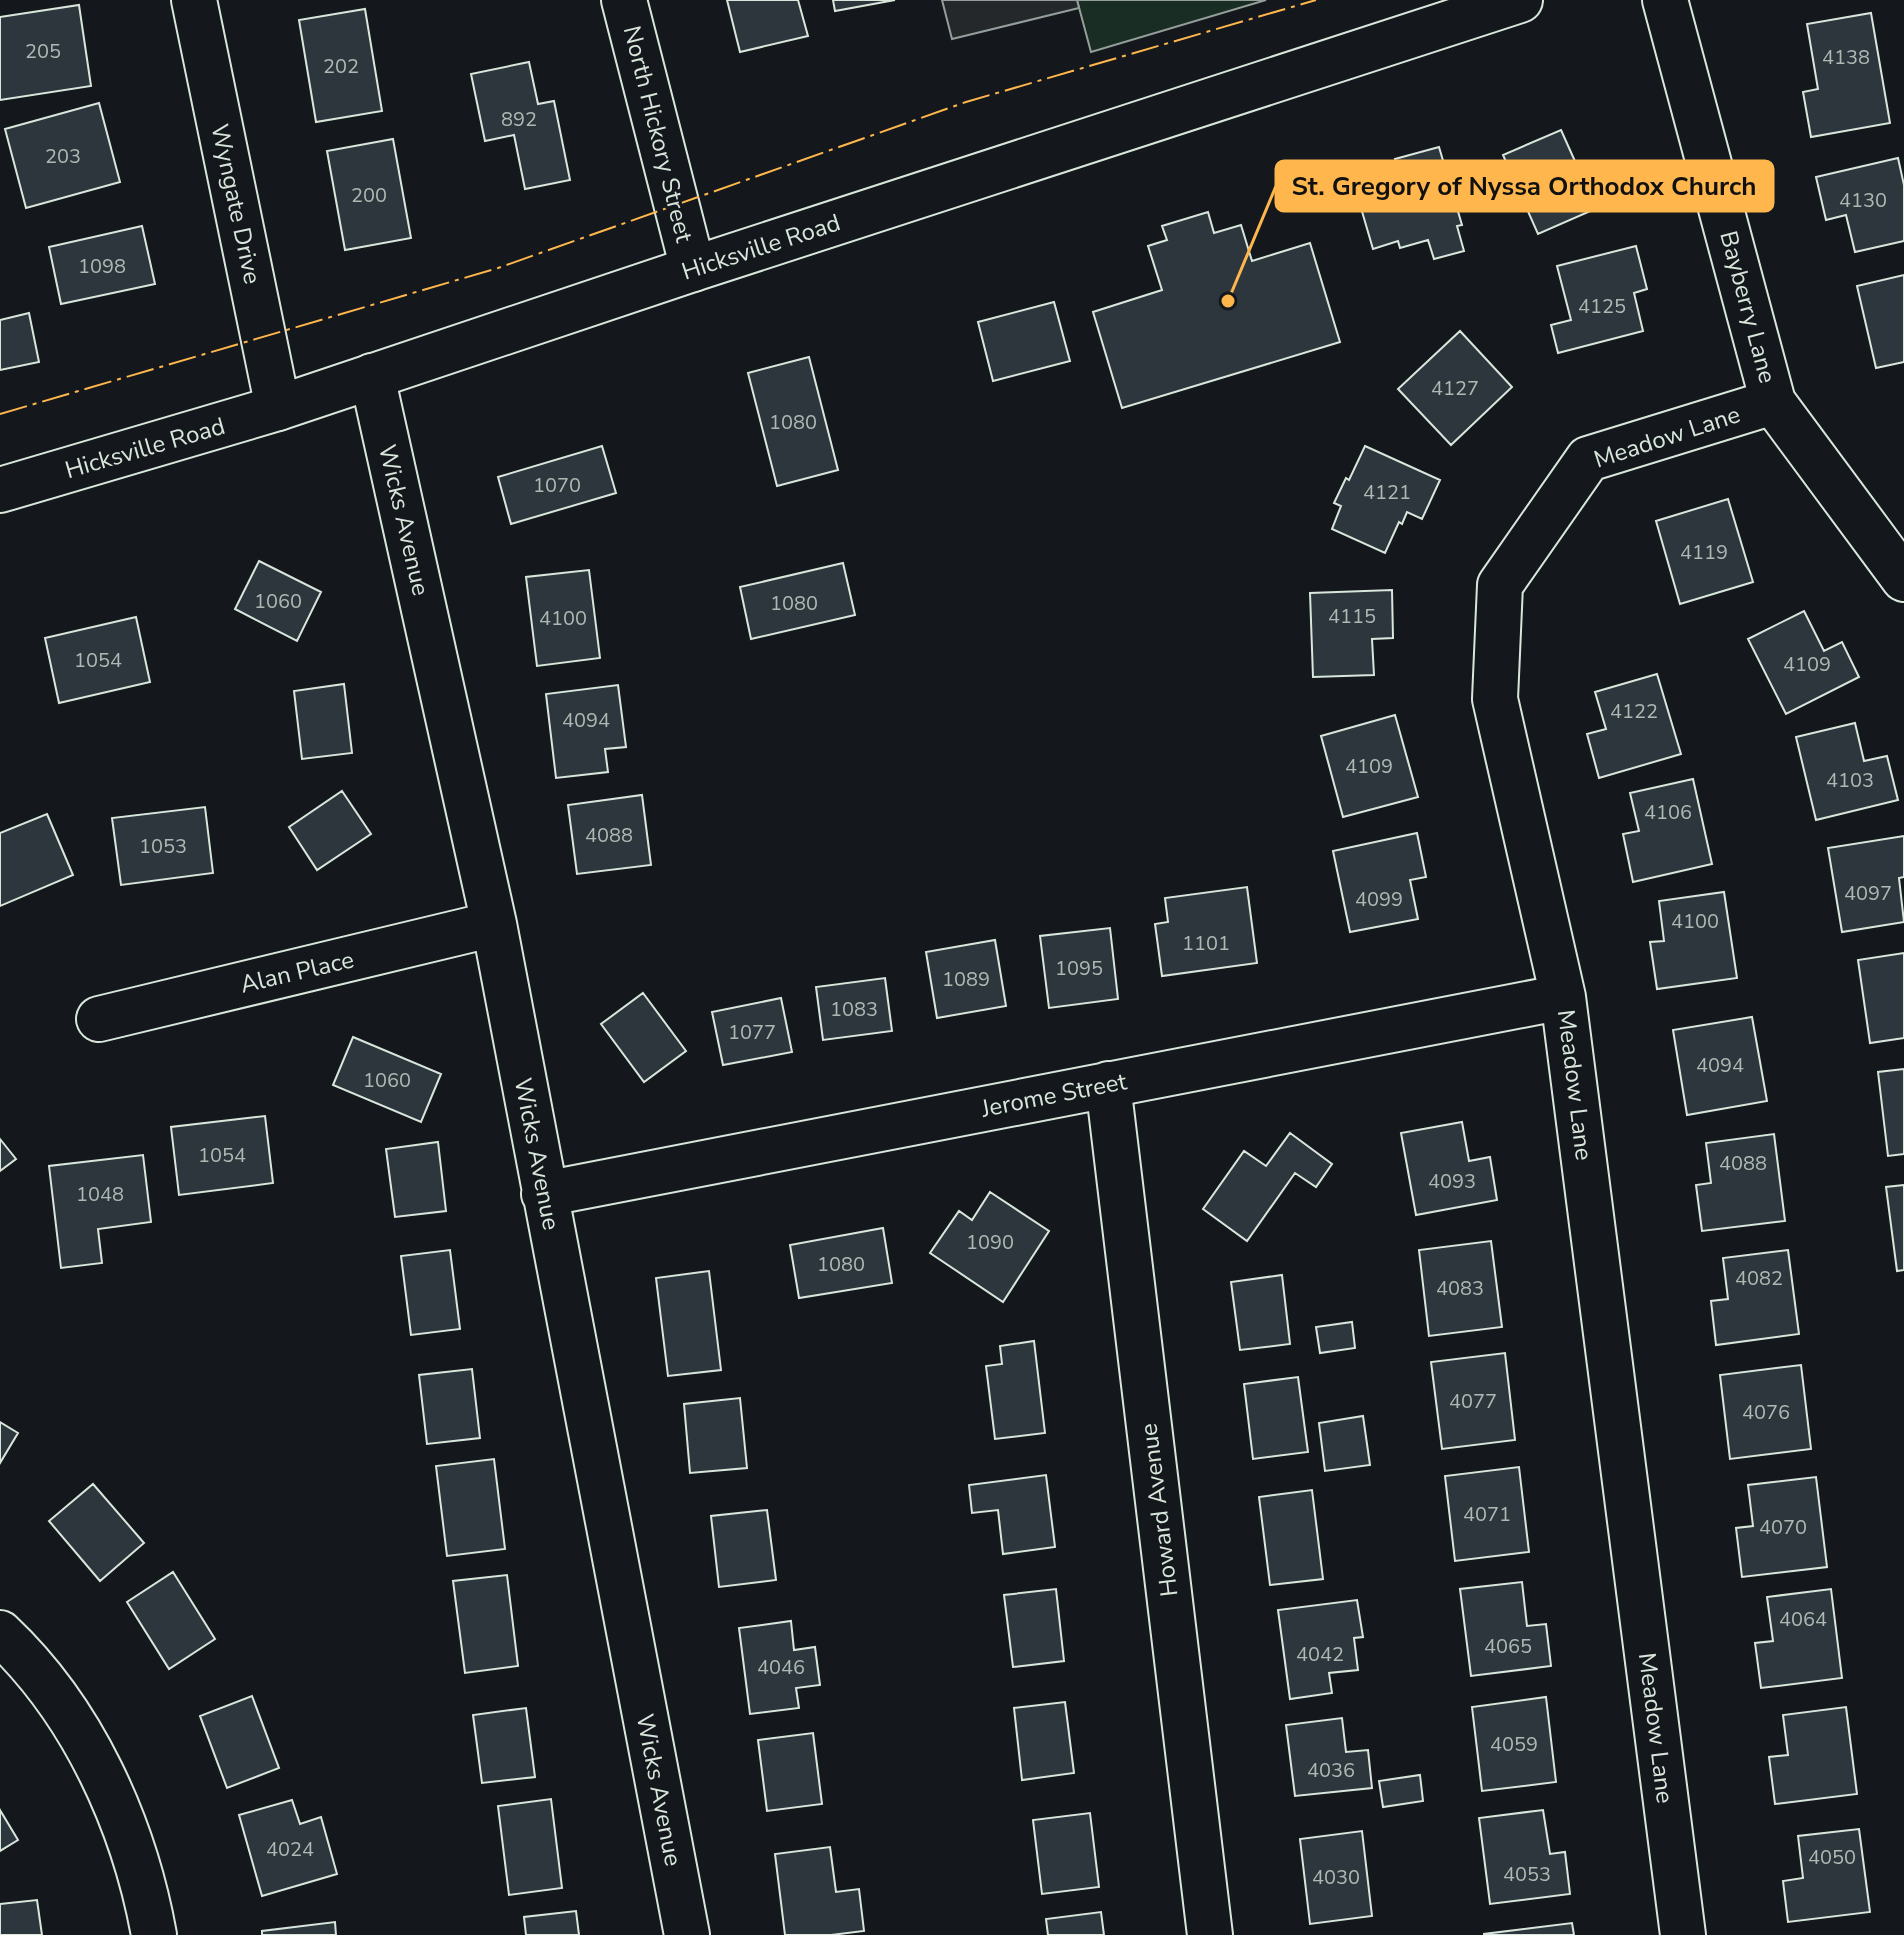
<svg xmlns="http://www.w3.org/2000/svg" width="1904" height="1935" font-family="'Nunito Sans',sans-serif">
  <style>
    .green { fill: #1a2d24; stroke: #939e99; stroke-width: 2 }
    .parking { fill: #24282b; stroke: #939e99; stroke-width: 2 }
    .building { fill: #2c363c; stroke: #d8e6dc; stroke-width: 2 }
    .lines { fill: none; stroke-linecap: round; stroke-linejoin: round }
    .minor-casing { stroke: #d8e6dc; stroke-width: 48 }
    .major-casing { stroke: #d8e6dc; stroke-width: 48 }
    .minor { stroke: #14181c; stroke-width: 44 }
    .major { stroke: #14181c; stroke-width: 44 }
    .power { stroke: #ffb74d; stroke-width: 2; stroke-dasharray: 28 6 4 6; stroke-linecap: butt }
    .labels { text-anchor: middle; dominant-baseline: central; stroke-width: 6; stroke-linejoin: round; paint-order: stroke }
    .number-label { font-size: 20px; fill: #adbab4 }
    .street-label { font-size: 24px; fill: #d8e6dc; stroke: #14181c }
    .leader { fill: none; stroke: #ffb74d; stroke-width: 3 }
    .callout-dot { fill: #ffb74d; stroke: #14181c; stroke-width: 3 }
    .callout { fill: #ffb74d; stroke: #ffb74d; stroke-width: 3 }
    .callout-label { font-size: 26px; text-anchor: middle; font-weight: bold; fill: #111 }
  </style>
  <rect width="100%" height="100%" fill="#14181c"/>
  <path class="green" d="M1077,0H1266L1091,52Z"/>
  <path class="parking" d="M942,0H1077L1079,8L952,39Z"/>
  <path class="building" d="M727,0H798L808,36L740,52Z
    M833,0H895L835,11Z
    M79,5L91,86L0,100V17Z
    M365,9L382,111L316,122L299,20Z
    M1871,13L1890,123L1811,137L1803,92L1818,89L1807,24Z
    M529,62L538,104L554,101L570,180L525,189L514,135L485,141L471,74Z
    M99,103L120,182L26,208L5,129Z
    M1561,130L1578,168L1595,162L1611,202L1538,234L1503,155Z
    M393,139L411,238L345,250L327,151Z
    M1439,147L1462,225L1457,226L1464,251L1434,259L1428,240L1400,248L1398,241L1373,249L1356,191L1401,178L1395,159Z
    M1898,158L1904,185V241L1855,252L1846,215L1826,220L1816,177Z
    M1208,212L1214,233L1241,225L1252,261L1310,243L1340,342L1122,408L1093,312L1162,290L1148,246L1167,240L1162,226Z
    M142,226L155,284L61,304L49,247Z
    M1636,246L1647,289L1634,293L1643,331L1558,353L1551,325L1571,320L1557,266Z
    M1904,275V362L1876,368L1857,286Z
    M1054,302L1070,361L993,381L978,322Z
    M29,313L39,362L0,370V320Z
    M1460,331L1512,387L1451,445L1398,389Z
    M809,357L838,470L777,486L748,373Z
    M602,446L616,493L511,524L498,477Z
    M1365,446L1440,480L1422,519L1407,512L1402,524L1399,522L1385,553L1332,529L1341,506L1334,503L1346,478L1349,480Z
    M1728,499L1753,582L1680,604L1656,521Z
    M259,561L321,592L297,641L235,609Z
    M843,563L855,615L751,639L740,587Z
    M589,570L600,658L537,666L526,577Z
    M1392,590L1393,638L1372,639L1374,675L1313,677L1310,593Z
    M1804,611L1824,651L1842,642L1859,677L1786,714L1748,639Z
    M136,617L150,682L59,703L45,638Z
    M1657,674L1681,754L1599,778L1587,734L1606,729L1595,692Z
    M344,684L352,753L302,759L294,691Z
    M618,685L626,747L605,749L608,772L556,778L546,694Z
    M1395,715L1418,797L1343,817L1321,736Z
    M1855,723L1864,761L1887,756L1898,800L1816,820L1796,737Z
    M1693,779L1712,864L1633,882L1623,834L1639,831L1630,793Z
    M342,791L371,834L317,870L289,827Z
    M642,795L651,865L577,874L568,805Z
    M205,807L213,873L121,885L112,818Z
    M47,814L73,875L0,906V833Z
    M1417,833L1426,877L1410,880L1418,919L1350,932L1333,851Z
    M1904,836V877L1899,878L1904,922L1842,932L1828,848Z
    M1247,887L1257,963L1162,976L1155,924L1168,922L1165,898Z
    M1724,892L1737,978L1657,989L1650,942L1664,941L1659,901Z
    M1110,928L1118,999L1049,1008L1040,936Z
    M995,940L1006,1006L937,1018L926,952Z
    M1904,953V1038L1870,1043L1858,960Z
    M885,978L892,1031L823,1040L816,987Z
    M643,993L686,1051L644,1082L601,1024Z
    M781,998L792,1052L723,1065L712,1012Z
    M1752,1017L1767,1101L1687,1115L1673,1030Z
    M353,1037L441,1074L421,1122L333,1085Z
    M1904,1069V1154L1888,1156L1878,1072Z
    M265,1116L273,1183L179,1195L171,1127Z
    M1462,1122L1469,1161L1490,1157L1497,1200L1416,1215L1401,1133Z
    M1290,1133L1332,1164L1316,1187L1295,1173L1247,1241L1203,1209L1244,1151L1266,1166Z
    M1774,1134L1785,1221L1702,1231L1696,1185L1711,1183L1706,1143Z
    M0,1139L16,1159L0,1171Z
    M438,1142L446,1211L395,1217L386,1149Z
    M143,1155L151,1222L98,1229L102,1263L61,1268L49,1166Z
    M1904,1185V1270L1897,1271L1886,1187Z
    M990,1192L1049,1231L1003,1302L930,1253L959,1211L972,1220Z
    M883,1228L892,1283L799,1298L790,1245Z
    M1491,1241L1502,1327L1429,1336L1419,1250Z
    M450,1250L460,1329L411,1335L401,1256Z
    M1788,1250L1799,1334L1716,1345L1711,1301L1728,1299L1723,1258Z
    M709,1271L721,1370L668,1376L656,1278Z
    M1282,1275L1290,1344L1240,1350L1231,1282Z
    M1352,1322L1355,1348L1320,1353L1316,1327Z
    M1034,1341L1045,1433L995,1439L986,1366L1002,1364L1000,1346Z
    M1505,1353L1515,1440L1442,1449L1431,1362Z
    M1801,1365L1811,1449L1730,1459L1720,1375Z
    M472,1369L480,1438L427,1444L419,1375Z
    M1298,1377L1308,1452L1253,1459L1244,1384Z
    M740,1398L747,1468L690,1473L684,1404Z
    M1363,1416L1370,1465L1325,1471L1319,1423Z
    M0,1422L18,1433L0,1463Z
    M494,1459L505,1549L447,1556L436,1466Z
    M1519,1467L1529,1552L1455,1561L1445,1476Z
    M1046,1475L1055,1547L1003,1554L998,1510L972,1513L969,1485Z
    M1816,1477L1827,1567L1742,1577L1736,1528L1753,1526L1748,1485Z
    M93,1484L144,1543L100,1581L49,1521Z
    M1312,1490L1323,1579L1270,1585L1259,1497Z
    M767,1510L776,1580L719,1587L711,1516Z
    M173,1572L215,1639L169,1669L127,1602Z
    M507,1575L518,1666L465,1673L453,1581Z
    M1522,1582L1527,1626L1546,1624L1551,1666L1471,1676L1460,1589Z
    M1056,1589L1064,1661L1013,1667L1004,1595Z
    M1831,1589L1842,1678L1761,1688L1755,1643L1773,1641L1767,1597Z
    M1357,1600L1363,1637L1354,1638L1358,1670L1329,1673L1332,1693L1290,1699L1278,1610Z
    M791,1621L794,1650L815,1647L820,1685L796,1688L799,1708L750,1714L739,1628Z
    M252,1696L279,1768L227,1788L200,1716Z
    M1546,1697L1556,1782L1482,1791L1472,1707Z
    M1065,1702L1074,1773L1022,1780L1014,1708Z
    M1846,1707L1857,1794L1775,1804L1769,1757L1788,1755L1783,1715Z
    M526,1708L535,1777L482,1783L473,1715Z
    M1342,1718L1346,1752L1368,1750L1372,1788L1295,1796L1286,1725Z
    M813,1733L822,1804L767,1811L758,1740Z
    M1420,1775L1423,1801L1383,1807L1379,1781Z
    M551,1799L562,1888L509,1895L498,1806Z
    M292,1800L300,1824L321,1817L337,1874L262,1896L239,1815Z
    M0,1810L18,1840L0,1851Z
    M1543,1810L1550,1854L1565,1852L1570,1894L1490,1904L1479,1818Z
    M1090,1813L1099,1887L1042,1894L1033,1820Z
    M1859,1829L1870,1912L1788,1922L1783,1881L1803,1878L1798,1836Z
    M1362,1831L1372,1916L1310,1924L1300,1839Z
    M830,1847L836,1892L859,1889L864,1931L831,1935H785L775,1854Z
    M37,1900L42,1935H0V1904Z
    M576,1911L579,1935H526L524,1917Z
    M1101,1912L1104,1935H1048L1046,1919Z
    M335,1922L336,1935H262V1931Z
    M1572,1923L1574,1935H1484V1934Z"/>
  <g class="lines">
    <defs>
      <path id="minor" d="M194,0L278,408
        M624,0L693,269
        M1665,0L1773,402L1904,579
        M372,376L494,924L687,1935
        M99,1019L494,924
        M1108,1084L1210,1935
        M544,1194L1563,997
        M0,1633C83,1711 134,1824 154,1935
        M1683,1935L1563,997L1495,699L1500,585L1588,459L1773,402"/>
      <path id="major" d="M0,490L278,408L693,269L1520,0"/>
    </defs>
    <use href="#minor" class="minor-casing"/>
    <use href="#major" class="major-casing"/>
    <use href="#minor" class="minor"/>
    <use href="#major" class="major"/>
    <path class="power" d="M0,414L498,268L966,102L1316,0"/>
  </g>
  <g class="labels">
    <g class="number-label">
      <text x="43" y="51">205</text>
      <text x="1846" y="57">4138</text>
      <text x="341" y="66">202</text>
      <text x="519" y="119">892</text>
      <text x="63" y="156">203</text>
      <text x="369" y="195">200</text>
      <text x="1863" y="200">4130</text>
      <text x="102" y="266">1098</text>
      <text x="1602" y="306">4125</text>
      <text x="1455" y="388">4127</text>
      <text x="793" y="422">1080</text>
      <text x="557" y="485">1070</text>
      <text x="1387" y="492">4121</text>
      <text x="1704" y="552">4119</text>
      <text x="278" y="601">1060</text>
      <text x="794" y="603">1080</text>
      <text x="1352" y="616">4115</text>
      <text x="563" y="618">4100</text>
      <text x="98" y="660">1054</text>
      <text x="1807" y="664">4109</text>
      <text x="1634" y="711">4122</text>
      <text x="586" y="720">4094</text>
      <text x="1369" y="766">4109</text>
      <text x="1850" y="780">4103</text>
      <text x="1668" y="812">4106</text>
      <text x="609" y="835">4088</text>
      <text x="163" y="846">1053</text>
      <text x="1868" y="893">4097</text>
      <text x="1379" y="899">4099</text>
      <text x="1695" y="921">4100</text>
      <text x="1206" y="943">1101</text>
      <text x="1079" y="968">1095</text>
      <text x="966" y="979">1089</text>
      <text x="854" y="1009">1083</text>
      <text x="752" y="1032">1077</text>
      <text x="1720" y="1065">4094</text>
      <text x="387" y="1080">1060</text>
      <text x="222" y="1155">1054</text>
      <text x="1743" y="1163">4088</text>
      <text x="1452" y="1181">4093</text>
      <text x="100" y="1194">1048</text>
      <text x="990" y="1242">1090</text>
      <text x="841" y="1264">1080</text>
      <text x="1759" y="1278">4082</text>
      <text x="1460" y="1288">4083</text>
      <text x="1473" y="1401">4077</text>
      <text x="1766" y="1412">4076</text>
      <text x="1487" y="1514">4071</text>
      <text x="1783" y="1527">4070</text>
      <text x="1803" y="1619">4064</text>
      <text x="1508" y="1646">4065</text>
      <text x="1320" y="1654">4042</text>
      <text x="781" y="1667">4046</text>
      <text x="1514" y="1744">4059</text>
      <text x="1331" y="1770">4036</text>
      <text x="290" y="1849">4024</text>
      <text x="1832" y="1857">4050</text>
      <text x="1527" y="1874">4053</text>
      <text x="1336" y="1877">4030</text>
    </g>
    <g class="street-label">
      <text transform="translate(658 134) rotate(76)">North Hickory Street</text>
      <text transform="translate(236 204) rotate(78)">Wyngate Drive</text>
      <text transform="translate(761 247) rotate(-18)">Hicksville Road</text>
      <text transform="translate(1748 307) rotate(75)">Bayberry Lane</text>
      <text transform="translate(1667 437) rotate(-18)">Meadow Lane</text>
      <text transform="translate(145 448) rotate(-16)">Hicksville Road</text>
      <text transform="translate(404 520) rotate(77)">Wicks Avenue</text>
      <text transform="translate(297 972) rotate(-13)">Alan Place</text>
      <text transform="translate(1575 1085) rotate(83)">Meadow Lane</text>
      <text transform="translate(1054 1095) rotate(-11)">Jerome Street</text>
      <text transform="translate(537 1154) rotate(79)">Wicks Avenue</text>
      <text transform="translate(1159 1510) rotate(-97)">Howard Avenue</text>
      <text transform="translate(1656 1728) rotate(83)">Meadow Lane</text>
      <text transform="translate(659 1790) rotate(79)">Wicks Avenue</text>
    </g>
  </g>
  <path class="leader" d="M1228 301L1276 186"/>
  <circle class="callout-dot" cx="1228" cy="301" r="8"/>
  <rect class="callout" x="1276" y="161" width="497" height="50" rx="8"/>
  <g class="callout-label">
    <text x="1524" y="195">St. Gregory of Nyssa Orthodox Church</text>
  </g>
</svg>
